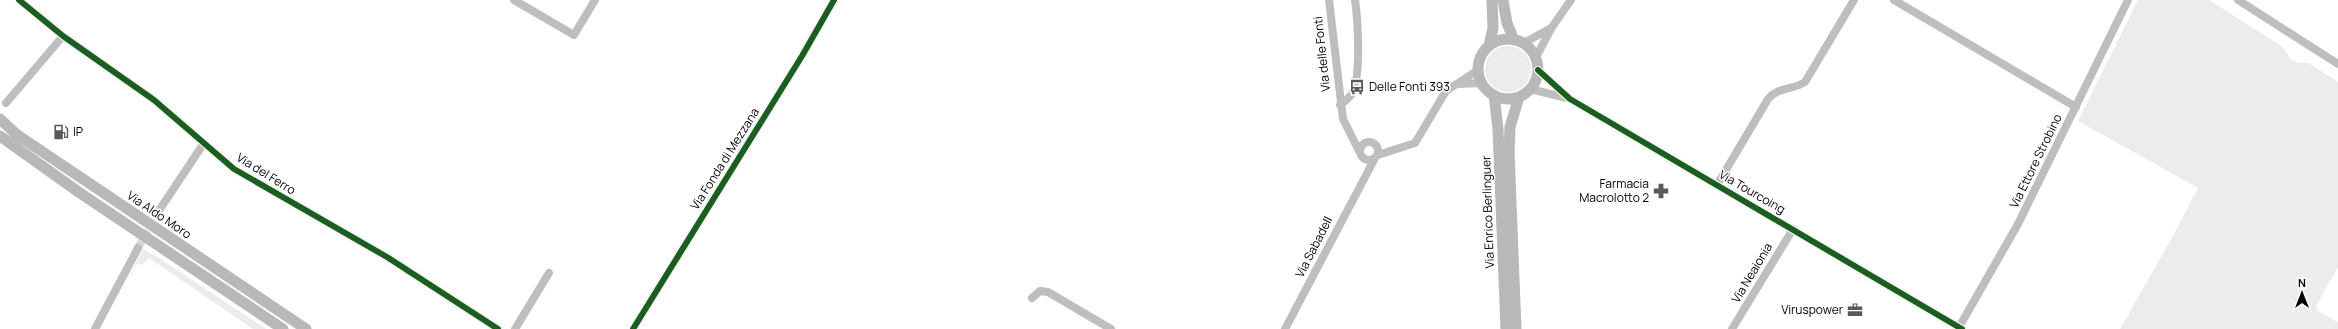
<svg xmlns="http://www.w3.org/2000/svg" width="2338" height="329" font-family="Manrope,sans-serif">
<rect width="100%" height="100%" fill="#fff"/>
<path fill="#ececec" d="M2138,0h71l74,47 8,13 8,3h10l29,19v185l-22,39 2,5 20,11v7h-218l53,-93 25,-48 -120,-67z
M1485 69a23 23 0 1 1 46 0a23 23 0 1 1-46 0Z
M143,249l10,5 113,75h-13l-104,-71 -7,7 -4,-2 -12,19z"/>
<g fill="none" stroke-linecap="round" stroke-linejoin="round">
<path stroke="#d9d9d9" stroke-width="8" stroke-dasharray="8 4" stroke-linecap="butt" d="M138,248l15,-27"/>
<path stroke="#bebebe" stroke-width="8" d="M19,0l44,36 91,64 80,69 153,88 111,72
M514,0l60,35 21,-35
M1329,0l14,119 16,32
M1894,0l182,107
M2238,0l100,64
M1524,43l27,-15
M1536,57l16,-30 19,-27
M1538,70l32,29 392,230
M1458,84l24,-1
M1530,89l37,9
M6,103l57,-67
M1340,105c5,-4 10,-7 13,-13 8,-19 5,-71 2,-92
M1360 151a9 9 0 1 1 18 0a9 9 0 1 1-18 0Z
M1378,155l37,-12 31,-52 32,-21
M1717,185l51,-86c10,-12 25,-9 37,-17l49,-82
M156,215l48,-72
M1032,298l8,-7 8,1 63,37
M95,329l43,-81
M515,329l34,-56
M633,329l169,-273 32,-56
M1285,329l89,-169
M1732,329l61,-100
M1958,329l60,-105 110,-224"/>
<path stroke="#b8b8b8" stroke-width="11" d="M1503,0l4,23 7,17
M1478 69a30 30 0 1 1 60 0a30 30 0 1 1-60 0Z
M1489,46l4,-18 -1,-28
M1494,95l4,34 8,200
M0,119l16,15 290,195
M0,136l80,57 203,136
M1516,329l-7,-177 1,-25 9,-30"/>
<g stroke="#fff" stroke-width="8">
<path id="cycleway" d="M19,0l44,36 91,64 80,69 153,88 111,72
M1538,70l32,29 392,230
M633,329l169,-273 32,-56"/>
</g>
<use href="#cycleway" stroke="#1b5e20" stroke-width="6"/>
</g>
<defs>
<g id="bus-bare" transform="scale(1.2)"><path d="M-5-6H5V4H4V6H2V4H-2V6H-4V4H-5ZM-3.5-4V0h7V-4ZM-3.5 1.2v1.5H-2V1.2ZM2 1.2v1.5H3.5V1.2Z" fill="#595959" stroke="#fff" stroke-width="2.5" paint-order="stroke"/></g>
<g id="fuel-bare" transform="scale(1.2)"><path d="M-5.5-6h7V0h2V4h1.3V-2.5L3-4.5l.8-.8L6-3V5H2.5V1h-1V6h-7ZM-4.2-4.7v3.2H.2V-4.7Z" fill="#595959" stroke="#fff" stroke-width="2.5" paint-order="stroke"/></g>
<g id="pharmacy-bare" transform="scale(1.2)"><path d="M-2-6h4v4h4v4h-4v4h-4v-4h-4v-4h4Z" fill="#595959" stroke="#fff" stroke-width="2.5" paint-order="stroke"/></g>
<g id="office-bare" transform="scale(1.2)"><path d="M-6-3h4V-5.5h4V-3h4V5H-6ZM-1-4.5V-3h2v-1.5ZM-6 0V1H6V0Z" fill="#595959" stroke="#fff" stroke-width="2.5" paint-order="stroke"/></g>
</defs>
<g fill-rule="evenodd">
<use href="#bus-bare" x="1357" y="87"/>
<use href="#fuel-bare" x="61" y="132"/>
<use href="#pharmacy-bare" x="1661" y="191"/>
<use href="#office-bare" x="1855" y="310"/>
</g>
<g text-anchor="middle" stroke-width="3" stroke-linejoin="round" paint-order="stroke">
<g font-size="12" fill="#000" stroke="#fff">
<text transform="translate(1322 54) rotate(-96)" y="4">Via delle Fonti</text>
<text transform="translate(725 159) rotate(-58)" y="4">Via Fonda di Mezzana</text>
<text transform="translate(2036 161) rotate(-64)" y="4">Via Ettore Strobino</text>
<text transform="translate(266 174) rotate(32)" y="4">Via del Ferro</text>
<text transform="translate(1752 192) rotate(30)" y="4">Via Tourcoing</text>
<text transform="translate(1488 212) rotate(-92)" y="4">Via Enrico Berlinguer</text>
<text transform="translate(159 215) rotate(34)" y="4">Via Aldo Moro</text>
<text transform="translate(1314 247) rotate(-63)" y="4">Via Sabadell</text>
<text transform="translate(1752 273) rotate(-59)" y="4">Via Neaionia</text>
</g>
<g font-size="12" fill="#000" stroke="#fff" text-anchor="start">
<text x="1369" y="91">Delle Fonti 393</text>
<text x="73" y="136">IP</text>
<text x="1649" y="188" text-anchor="end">Farmacia<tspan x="1649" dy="14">Macrolotto 2</tspan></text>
<text x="1843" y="314" text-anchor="end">Viruspower</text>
</g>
</g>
<g transform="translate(2302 293)" stroke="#ffffff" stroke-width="3" paint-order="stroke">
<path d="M0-3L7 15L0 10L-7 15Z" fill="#000000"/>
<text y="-6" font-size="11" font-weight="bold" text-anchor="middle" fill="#000000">N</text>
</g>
</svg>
